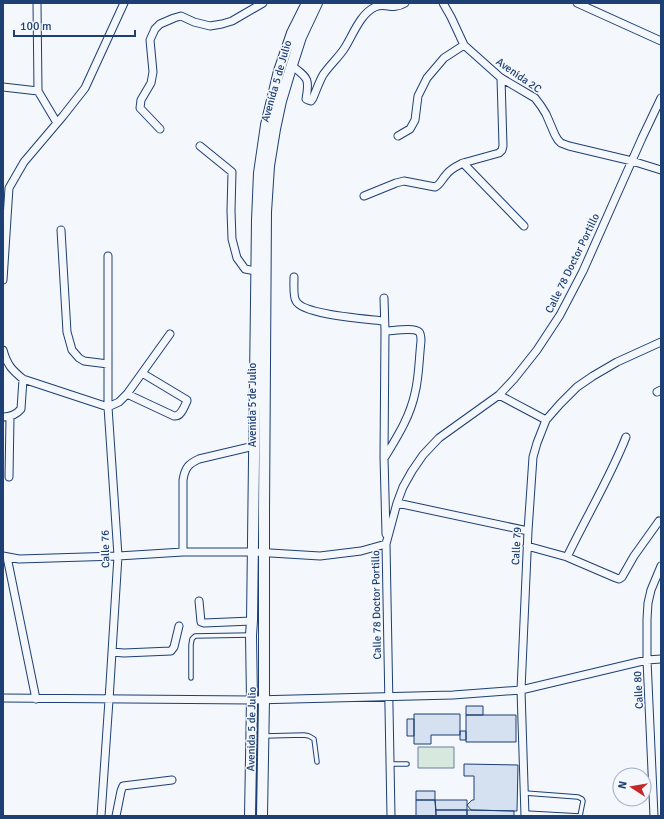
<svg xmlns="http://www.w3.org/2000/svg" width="664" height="819" font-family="Signika,sans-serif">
<rect width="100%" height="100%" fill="#f4f7fb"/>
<path fill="#d7e8df" stroke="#687fa3" d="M418,747h36v21h-36z"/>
<path fill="#d5e0f0" stroke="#1d3f73" d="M466,706h17v9h-17z
M414,714h46v21h-29v9h-17z
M466,715h50v27h-50z
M407,719h7v17h-7z
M460,731h6v9h-6z
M464,764l54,1 -1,46 -46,-1 -4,-5 5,-5h2v-24h-10z
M416,791h19v9h-19z
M416,800h19l1,16h-20z
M435,800h32v10h-31z
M436,810h31v6h-31z
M467,810l47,1v5h-47z"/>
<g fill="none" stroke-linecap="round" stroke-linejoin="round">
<g stroke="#1d3f73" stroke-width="5.5">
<path id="lane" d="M191,678v-33l1,-6 3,-3 55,-1
M264,736l40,-1 5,1 5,3 3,23
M390,764h17
M525,813l55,3 3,-15 -1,-2 -4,-2 -53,-4"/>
</g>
<g stroke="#1d3f73" stroke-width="9">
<path id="street" d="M37,3l1,88 19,32
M443,3l8,14 13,28 37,33 34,20 6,8 5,8 9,21 3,5 3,3 8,3 63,15 29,9
M577,3l84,38
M291,65c16,13 19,12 15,34l2,1 3,1 2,-3c3,-7 6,-16 10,-23 6,-9 15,-17 21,-26 9,-14 16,-35 31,-42 11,-5 17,4 30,-4
M501,78l2,68 -1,4 -3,3 -36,10 61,63
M3,87l35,4
M160,129l-20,-21 1,-8 10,-17 2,-11 -3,-32 5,-11 5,-5 14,-6 7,-2 13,6 16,4 12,-2 10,-3 31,-18
M398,136l12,-7 5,-9 3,-24 9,-18 17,-20 20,-13
M200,146l32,26 -1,39 1,28 5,19 8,11 11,2
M364,196l32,-13 8,-2 31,6c5,-2 7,-8 11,-12 4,-6 11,-9 17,-12
M61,230l6,102 5,18 7,8 5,3 24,3
M108,256v151l11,-5 8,-8 43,-60
M294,277c0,6 -1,20 2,24 7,14 72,18 88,20
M3,280l5,-77 1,-15 15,-26 39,-46 22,-28 39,-85
M384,298l1,33 -1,126 2,77
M3,350c4,15 9,20 20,29l85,28 10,149 -9,144 -8,116
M657,392l4,-2
M127,394l47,22c7,1 10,-9 13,-15v-1l-45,-27
M499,395l47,25
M3,417c7,0 13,-2 18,-8l2,-30
M385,457c12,-20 25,-40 30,-64 4,-16 4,-34 6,-52 0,-3 0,-7 -2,-9 -5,-5 -27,-1 -34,-1
M9,477l1,-60
M397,503l131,28
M527,546l40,11 49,21 3,1 3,-2 12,-21 25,-35 2,1
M183,552v-72c2,-12 5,-16 16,-21l55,-13
M3,556l16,3 99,-3 65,-4h70l67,4 41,-5 25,-7
M7,557l29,142
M567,557c19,-40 43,-79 59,-120
M199,601l2,21 3,1 48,-2
M112,652l12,1 47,-2 3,-4 5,-21
M3,698l249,2 201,-5 68,-5 126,-30 14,-1
M116,816l5,-25 2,-5 49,-6
M391,816l-5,-272 11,-41 6,-16 9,-16 11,-16 16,-17 60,-43 15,-16 23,-29 23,-35 23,-44 59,-133 19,-40
M525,816l-4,-126 7,-159 5,-74 4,-14 9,-23 14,-16 17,-17 16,-11 24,-14 44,-20
M654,816l-7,-156v-41l1,-16 3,-13 10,-24"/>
</g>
<g stroke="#1d3f73" stroke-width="12">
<path id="secondary" d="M250,816l2,-116 -1,-65 1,-14 5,-401 2,-47 7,-48 13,-54 13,-38 15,-30
M262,816l2,-117v-187l2,-300 3,-46 6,-37 6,-28 9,-30 11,-34 16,-34"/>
</g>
<use href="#lane" stroke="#f4f7fb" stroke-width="3.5"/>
<use href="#street" stroke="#f4f7fb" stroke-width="7"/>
<use href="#secondary" stroke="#f4f7fb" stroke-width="10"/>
</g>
<g text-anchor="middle" stroke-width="3" stroke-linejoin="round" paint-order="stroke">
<g font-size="11" fill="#1d3f73" stroke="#f4f7fb">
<text transform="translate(519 75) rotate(35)" y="4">Avenida 2C</text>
<text transform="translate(276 81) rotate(-74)" y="4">Avenida 5 de Julio</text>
<text transform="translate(572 263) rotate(-64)" y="4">Calle 78 Doctor Portillo</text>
<text transform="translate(252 405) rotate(-90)" y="4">Avenida 5 de Julio</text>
<text transform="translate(516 546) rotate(-87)" y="4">Calle 79</text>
<text transform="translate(105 549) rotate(-91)" y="4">Calle 76</text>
<text transform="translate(376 605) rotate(-91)" y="4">Calle 78 Doctor Portillo</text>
<text transform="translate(638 690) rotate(-93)" y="4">Calle 80</text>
<text transform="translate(251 729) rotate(-89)" y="4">Avenida 5 de Julio</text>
</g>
</g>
<rect width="664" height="819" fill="none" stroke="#1d3f73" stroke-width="8"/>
<g transform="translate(632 787) rotate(282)"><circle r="19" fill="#f4f7fb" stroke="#9eadc5"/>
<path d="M0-3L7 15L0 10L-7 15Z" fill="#c62828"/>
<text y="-6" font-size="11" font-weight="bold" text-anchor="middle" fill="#1d3f73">N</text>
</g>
<path d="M14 30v6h121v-6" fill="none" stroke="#1d3f73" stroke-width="2"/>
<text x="20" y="30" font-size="12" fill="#1d3f73" stroke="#f4f7fb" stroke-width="3" paint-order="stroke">100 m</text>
</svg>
